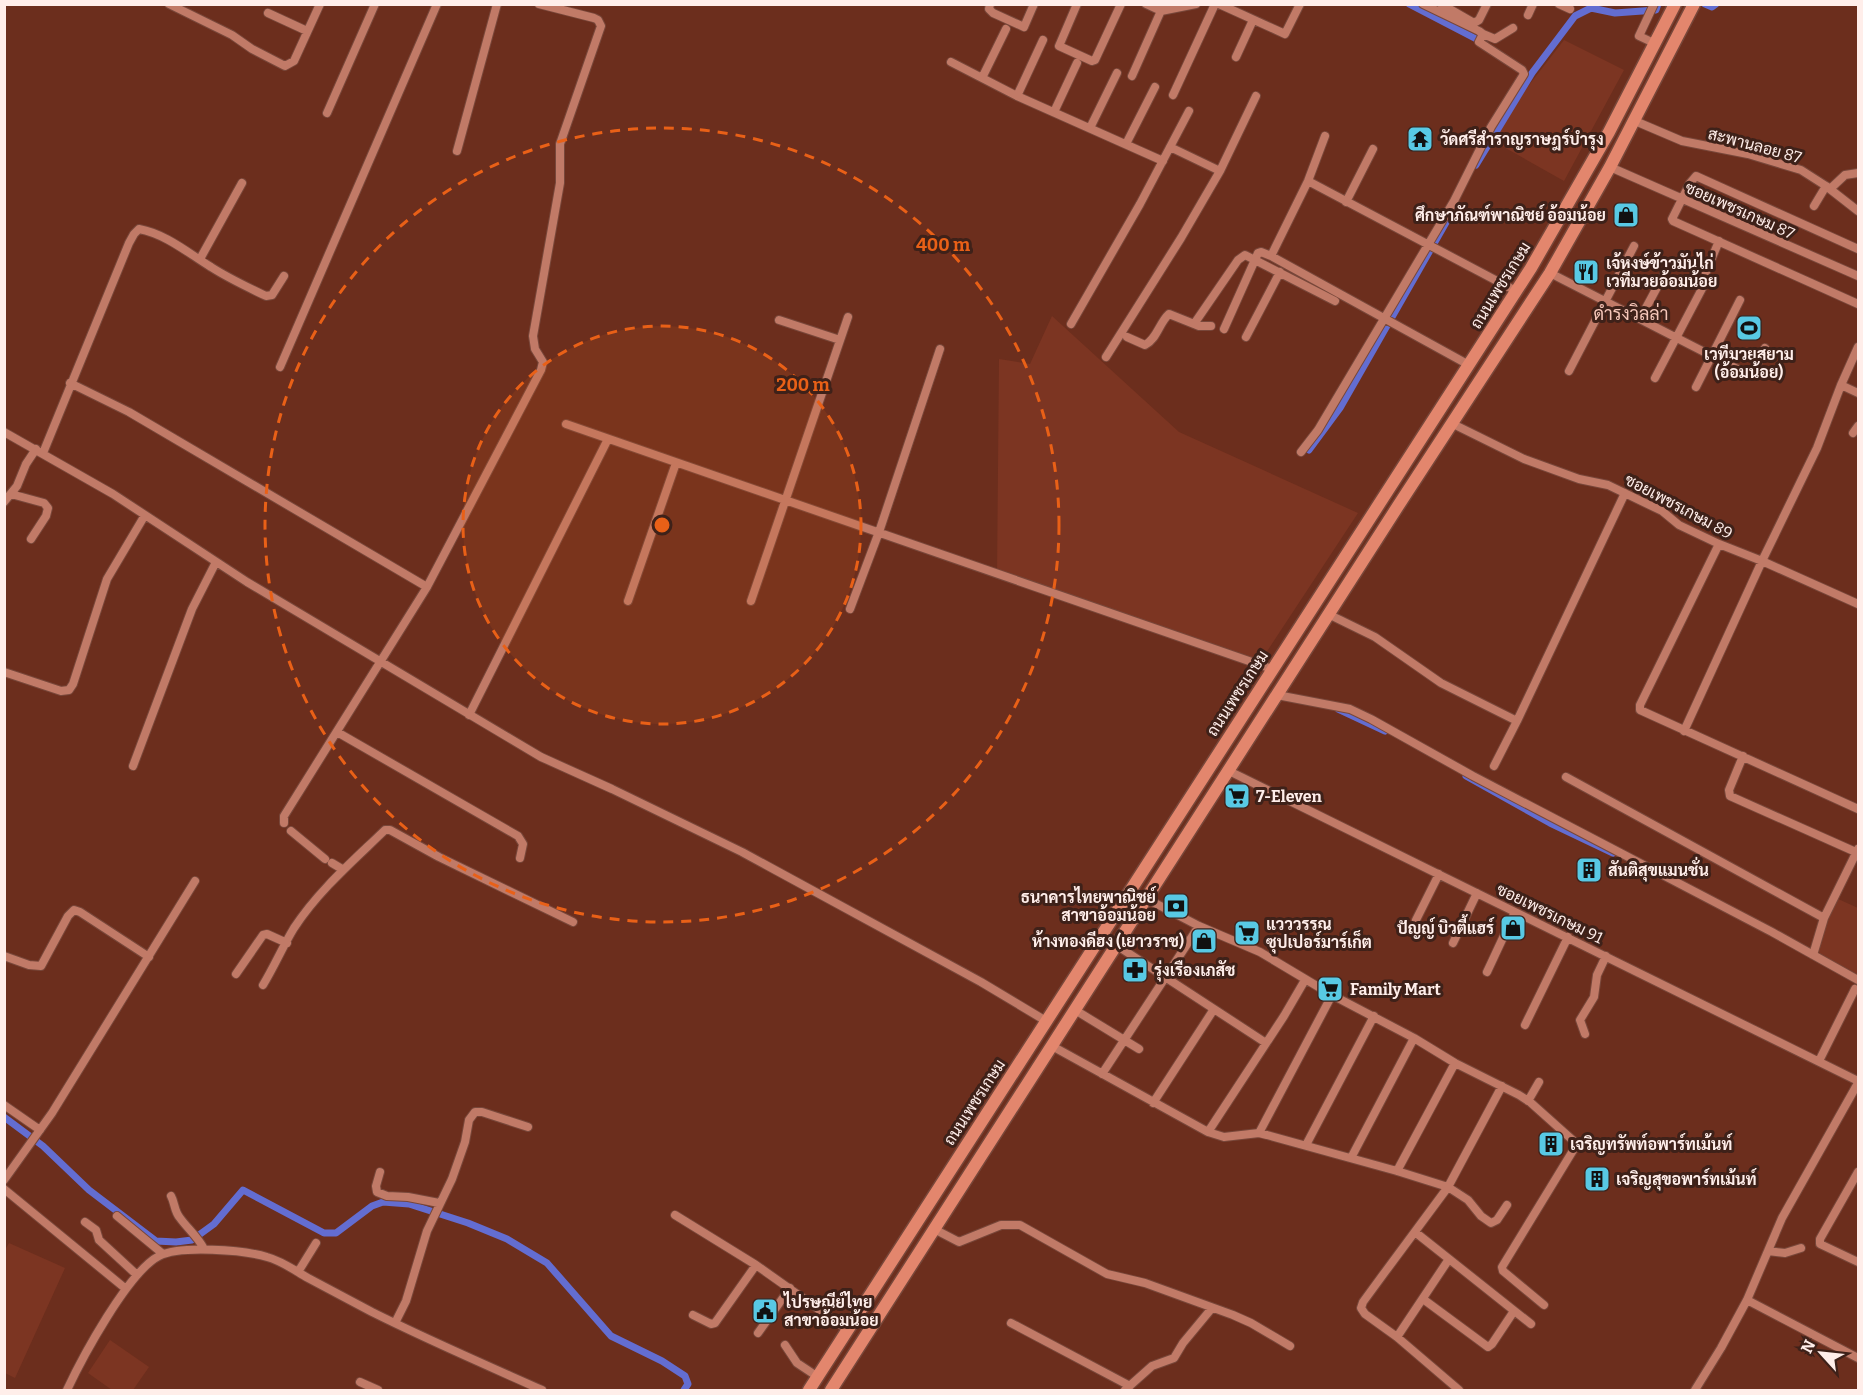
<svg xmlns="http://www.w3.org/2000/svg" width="1863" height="1395" font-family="Bitter,Sarabun,serif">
<rect width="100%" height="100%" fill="#6c2e1d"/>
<path fill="#7c3522" d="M1564,40l60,30 -60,111 -71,-40 33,-52z
M1052,316l127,116 179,81 -100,152 -261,-88 2,-218 31,5z
M1836,898l22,10v72l-48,-27z
M9,1243l56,25 -50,110 -10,-5 -1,-121z
M110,1340l39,27 -16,23h-21l-24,-17z"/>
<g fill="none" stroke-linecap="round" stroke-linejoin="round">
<path stroke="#636dd1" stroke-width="7" d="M1409,4l75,39
M1705,4l7,3 4,-3
M1476,165l56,-92 43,-57 16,-8 24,5 41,-3 2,-6
M1309,450l31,-42 112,-196
M1338,709l47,22
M1466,776l84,47 63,30
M4,1117l39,29 46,44 67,51 20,1 16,-2 22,-16 29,-34 81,43h12l36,-27 11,-4 26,2 59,19 39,16 40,24 64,73 51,25 23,15 3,8 -4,6"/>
<g stroke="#78473a" stroke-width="10">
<path id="street" d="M169,4l63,31 20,14 33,17 9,-5 26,-57
M990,4l-1,5 4,4 31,14 10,-23
M1077,4l-18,42 33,15 3,-1 26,-56
M1146,4l15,7 35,-7
M1219,4l66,30 15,-30
M1441,4l33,19 5,-3 8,-16
M1559,4l11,5
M1654,4l-15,32 17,8
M268,13l39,18
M1528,15l5,-11
M1483,34l12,5 18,-11
M1236,57l17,-37
M951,62l66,34 146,65
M1132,76l32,-72
M982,78l24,-49
M1173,95l42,-91
M1017,96l26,-56
M1054,112l23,-49
M327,113l48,-109
M1635,121l47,20 66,13 53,16 25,16 32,25
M1090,128l27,-55
M1126,144l29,-57
M1170,147l50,24
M457,151l40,-147
M1610,167l248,109
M1308,181l208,110
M1830,189l15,-14 13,-2
M1346,202l27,-53
M1814,206l12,-20
M1858,249l-162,-73 -6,7 -18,36 1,2 185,83
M1271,256l198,109
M200,259l42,-76
M1706,272l13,-31
M1550,273l201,103 14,-28
M1640,319l29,-54
M779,320l61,20
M1071,324l69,-120 49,-93
M1194,324l44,-64 7,-5 90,46
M1224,329l34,-76 3,-1 10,4 37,-75 17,-45
M1127,337l18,8c12,-6 14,-22 24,-31l30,12h12
M1246,337l34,-65
M1106,357l75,-119 39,-67 36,-75
M280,367l157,-363
M1569,371l65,-125
M1655,378l50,-95
M70,383l59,29 298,175
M1841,385l17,8
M1696,387l44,-87
M1451,423l73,36 55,20 29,6 54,26 17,14 40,19 43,17 96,43
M566,424l706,245
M4,432l109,62 134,88 294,175 71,32 130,63 239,130 65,39
M1853,433l5,-7
M1301,452l17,-22 136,-229 37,-74 33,-53 -2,-4 -43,-28 4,-8 -4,-3 -56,-27
M43,453l86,-210 5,-9 5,-5c27,5 49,24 72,38 17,11 36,20 55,29l6,-1 12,-19
M11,494l33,9 4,5 -2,8 -15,23
M4,502l13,-16 9,-22 10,-15
M1719,544l-79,161v5l218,99
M628,601l48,-138
M751,601l97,-284
M850,609l29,-77 61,-183
M1328,614l47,23 66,46 76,38
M4,672l57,19 8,-1 4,-6 34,-105 38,-64
M1277,695l73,14 21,10 102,57 299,156 86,48
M469,715l139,-276
M1684,731l78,-170 55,-113 24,-63 17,-38
M337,732l181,104 5,8 -3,14
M1743,756l-14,34 1,6 128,57
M133,766l59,-157 24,-47
M1494,766l23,-45 108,-228
M1229,771l629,310
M1566,777l258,141
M284,823v-7l143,-229 114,-217 2,-8 -8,-13 -2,-13 27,-153v-39l41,-118 -3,-6 -4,-2 -55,-14
M291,831l34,28
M332,863l10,6
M1147,899l52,27 61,26 72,43 82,43 41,25 64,32 11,7 47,42 -75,123 1,4 41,34
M1416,920l23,-46
M1453,943l24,-50
M1116,945l150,98
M1813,955l11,-37 34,-69
M4,956l25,9 12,1 27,-50 6,-6 6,2 69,45
M1487,972l28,-60
M236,974l27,-39 4,-1 20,9
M263,985c11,-18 20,-39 31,-57 25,-38 59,-67 91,-98h5l49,27 134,65
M1075,1010l64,39
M1525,1025l43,-88
M1585,1034l-5,-14 14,-23 3,-22 9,-19
M1052,1046l156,86 16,5 35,-4 8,2 130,36 51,16 20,13 13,16 10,7 6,-3 10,-15
M1819,1061l36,-72
M1102,1074l97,-148
M1528,1101l11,-19
M1153,1103l61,-94
M4,1105l36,25
M1208,1132l76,-116 21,-36
M1259,1133l73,-138
M1306,1145l68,-129
M1351,1158l63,-120
M1397,1171l58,-108
M380,1172l-4,14 1,6 10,4 21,1 31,6
M1858,1172l-38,67v5l38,18
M4,1180l48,-67 143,-232
M4,1189l122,100
M171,1196c4,7 3,15 9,22 8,11 18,19 24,31
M675,1215l81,50 92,65
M117,1216l46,38
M85,1222l11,8 3,10 38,35
M934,1229l25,13 42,-17h19l87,49 38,9 88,32 18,8 39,23
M1415,1232l116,92
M1768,1251l17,2 16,-5
M298,1272l18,-29
M1423,1299l65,48 4,-3 22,-33
M1747,1300l111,58
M693,1315l18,9 4,-1 41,-58
M395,1323l11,-22 21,-70 25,-52 13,-37 4,-22 6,-8h7l46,15
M1011,1323l119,63
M758,1333l32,-45
M1397,1337l52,-78
M785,1345l12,18 21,14
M360,1382l18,8
M67,1390c15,-32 61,-118 92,-134 21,-11 85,-6 108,1 15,4 27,13 41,21 21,11 43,23 64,34 56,28 114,53 170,78
M1125,1390l27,-24 22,-8 9,-15 29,-35
M1459,1390l-62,-53 -32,-23 -4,-6 2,-6 22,-30 63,-85 54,-101
M1695,1390l26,-42 26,-48 35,-82 76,-135"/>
</g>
<g stroke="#78473a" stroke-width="15">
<path id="primary" d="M809,1390l722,-1122 78,-136 66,-128
M831,1390l567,-884 152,-233 60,-106 84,-163"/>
</g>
<use href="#street" stroke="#c17a67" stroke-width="8"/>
<use href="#primary" stroke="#e3866d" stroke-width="12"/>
</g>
<circle cx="662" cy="525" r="199" fill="#e96017" fill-opacity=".12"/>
<g fill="none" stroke="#e96017" stroke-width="3" stroke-dasharray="10 8">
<circle cx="662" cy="525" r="199"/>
<circle cx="662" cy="525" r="397"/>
</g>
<defs>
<g id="temple-square" transform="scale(1.35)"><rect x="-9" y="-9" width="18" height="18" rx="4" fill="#58c9e4" stroke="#3e2119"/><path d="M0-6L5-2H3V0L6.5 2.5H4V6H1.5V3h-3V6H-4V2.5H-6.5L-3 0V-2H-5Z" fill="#111"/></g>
<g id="shop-square" transform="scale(1.35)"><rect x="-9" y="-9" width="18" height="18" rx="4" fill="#58c9e4" stroke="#3e2119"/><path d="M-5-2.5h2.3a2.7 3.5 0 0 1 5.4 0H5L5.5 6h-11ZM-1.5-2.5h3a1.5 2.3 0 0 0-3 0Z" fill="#111"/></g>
<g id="restaurant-square" transform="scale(1.35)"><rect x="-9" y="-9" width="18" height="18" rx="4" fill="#58c9e4" stroke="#3e2119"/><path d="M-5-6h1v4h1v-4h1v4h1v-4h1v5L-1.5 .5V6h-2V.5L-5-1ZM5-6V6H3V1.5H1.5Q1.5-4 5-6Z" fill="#111"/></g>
<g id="stadium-square" transform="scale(1.35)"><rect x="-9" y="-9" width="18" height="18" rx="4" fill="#58c9e4" stroke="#3e2119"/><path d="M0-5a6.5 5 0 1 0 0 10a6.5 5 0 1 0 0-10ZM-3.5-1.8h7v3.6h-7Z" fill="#111"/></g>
<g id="supermarket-square" transform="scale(1.35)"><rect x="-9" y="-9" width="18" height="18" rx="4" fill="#58c9e4" stroke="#3e2119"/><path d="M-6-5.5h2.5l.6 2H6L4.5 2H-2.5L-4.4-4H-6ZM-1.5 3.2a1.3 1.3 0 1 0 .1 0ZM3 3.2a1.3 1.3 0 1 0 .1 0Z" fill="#111"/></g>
<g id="building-square" transform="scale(1.35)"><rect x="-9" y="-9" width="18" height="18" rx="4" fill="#58c9e4" stroke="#3e2119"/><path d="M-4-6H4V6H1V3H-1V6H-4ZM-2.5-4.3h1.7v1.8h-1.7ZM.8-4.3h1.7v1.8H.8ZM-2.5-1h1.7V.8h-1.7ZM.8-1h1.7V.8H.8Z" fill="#111"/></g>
<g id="bank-square" transform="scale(1.35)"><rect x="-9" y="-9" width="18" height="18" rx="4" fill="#58c9e4" stroke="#3e2119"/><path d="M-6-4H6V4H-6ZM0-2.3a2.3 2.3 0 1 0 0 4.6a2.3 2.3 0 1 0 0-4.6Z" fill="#111"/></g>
<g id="pharmacy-square" transform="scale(1.35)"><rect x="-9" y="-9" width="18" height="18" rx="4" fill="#58c9e4" stroke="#3e2119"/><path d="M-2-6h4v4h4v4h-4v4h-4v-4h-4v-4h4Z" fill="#111"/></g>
<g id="civic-square" transform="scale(1.35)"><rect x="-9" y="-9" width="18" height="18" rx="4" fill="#58c9e4" stroke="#3e2119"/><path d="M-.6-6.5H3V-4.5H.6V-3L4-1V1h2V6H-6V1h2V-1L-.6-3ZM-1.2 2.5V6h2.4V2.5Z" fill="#111"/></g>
</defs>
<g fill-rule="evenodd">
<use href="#temple-square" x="1420" y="139"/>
<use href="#shop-square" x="1626" y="215"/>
<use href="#restaurant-square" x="1586" y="272"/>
<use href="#stadium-square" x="1749" y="328"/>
<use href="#supermarket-square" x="1237" y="796"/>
<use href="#building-square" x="1589" y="870"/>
<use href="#bank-square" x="1176" y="906"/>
<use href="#shop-square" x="1513" y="928"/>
<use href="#supermarket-square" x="1247" y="933"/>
<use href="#shop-square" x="1204" y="941"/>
<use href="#pharmacy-square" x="1135" y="970"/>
<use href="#supermarket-square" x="1330" y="989"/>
<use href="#building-square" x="1551" y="1144"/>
<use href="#building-square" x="1597" y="1179"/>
<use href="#civic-square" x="765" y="1311"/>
</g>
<g text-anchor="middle" stroke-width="6" stroke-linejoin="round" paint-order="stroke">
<g font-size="16" font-weight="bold" fill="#ffeeea" stroke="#3e2119" text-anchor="start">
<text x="1440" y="145">วัดศรีสําราญราษฎร์บํารุง</text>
<text x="1606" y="221" text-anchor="end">ศึกษาภัณฑ์พาณิชย์ อ้อมน้อย</text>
<text x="1606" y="269">เจ้หงษ์ข้าวมันไก่<tspan x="1606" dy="18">เวทีมวยอ้อมน้อย</tspan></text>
<text x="1749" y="360" text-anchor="middle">เวทีมวยสยาม<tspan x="1749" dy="18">(อ้อมน้อย)</tspan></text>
<text x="1256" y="802">7-Eleven</text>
<text x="1608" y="876">สันติสุขแมนชั่น</text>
<text x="1156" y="903" text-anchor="end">ธนาคารไทยพาณิชย์<tspan x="1156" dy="18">สาขาอ้อมน้อย</tspan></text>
<text x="1266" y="930">แวววรรณ<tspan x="1266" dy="18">ซุปเปอร์มาร์เก็ต</tspan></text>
<text x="1494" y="934" text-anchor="end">ปัญญ์ บิวตี้แฮร์</text>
<text x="1184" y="947" text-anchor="end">ห้างทองดีฮง (เยาวราช)</text>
<text x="1154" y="976">รุ่งเรืองเภสัช</text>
<text x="1350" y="995">Family Mart</text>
<text x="1570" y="1150">เจริญทรัพท์อพาร์ทเม้นท์</text>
<text x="1616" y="1185">เจริญสุขอพาร์ทเม้นท์</text>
<text x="784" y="1308">ไปรษณีย์ไทย<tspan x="784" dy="18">สาขาอ้อมน้อย</tspan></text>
</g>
<g font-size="16" fill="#ffeeea" stroke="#3e2119">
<text transform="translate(1755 145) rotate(15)" y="6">สะพานลอย 87</text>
<text transform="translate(1740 210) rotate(24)" y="6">ซอยเพชรเกษม 87</text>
<text transform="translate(1500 285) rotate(-58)" y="6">ถนนเพชรเกษม</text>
<text transform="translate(1679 506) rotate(28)" y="6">ซอยเพชรเกษม 89</text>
<text transform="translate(1237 693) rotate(-57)" y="6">ถนนเพชรเกษม</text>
<text transform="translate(1550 913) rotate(26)" y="6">ซอยเพชรเกษม 91</text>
<text transform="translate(974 1102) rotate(-57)" y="6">ถนนเพชรเกษม</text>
</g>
<g font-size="18" fill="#f5c6b9" stroke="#3e2119">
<text x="1631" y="320">ดำรงวิลล่า</text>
</g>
</g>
<circle cx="662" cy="525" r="9" fill="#e96017" stroke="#3e2119" stroke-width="3"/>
<g font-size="18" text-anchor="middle" font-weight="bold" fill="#e96017" stroke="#3e2119" stroke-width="6" stroke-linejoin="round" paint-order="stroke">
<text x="943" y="251">400 m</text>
<text x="803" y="391">200 m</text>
</g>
<rect width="1863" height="1395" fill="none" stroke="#ffeeea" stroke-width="12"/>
<g transform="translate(1821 1353) rotate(297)" stroke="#3e2119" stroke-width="4.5" paint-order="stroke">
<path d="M0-4.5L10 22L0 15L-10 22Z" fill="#ffeeea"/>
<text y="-9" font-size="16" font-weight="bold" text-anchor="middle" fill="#ffeeea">N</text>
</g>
</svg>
